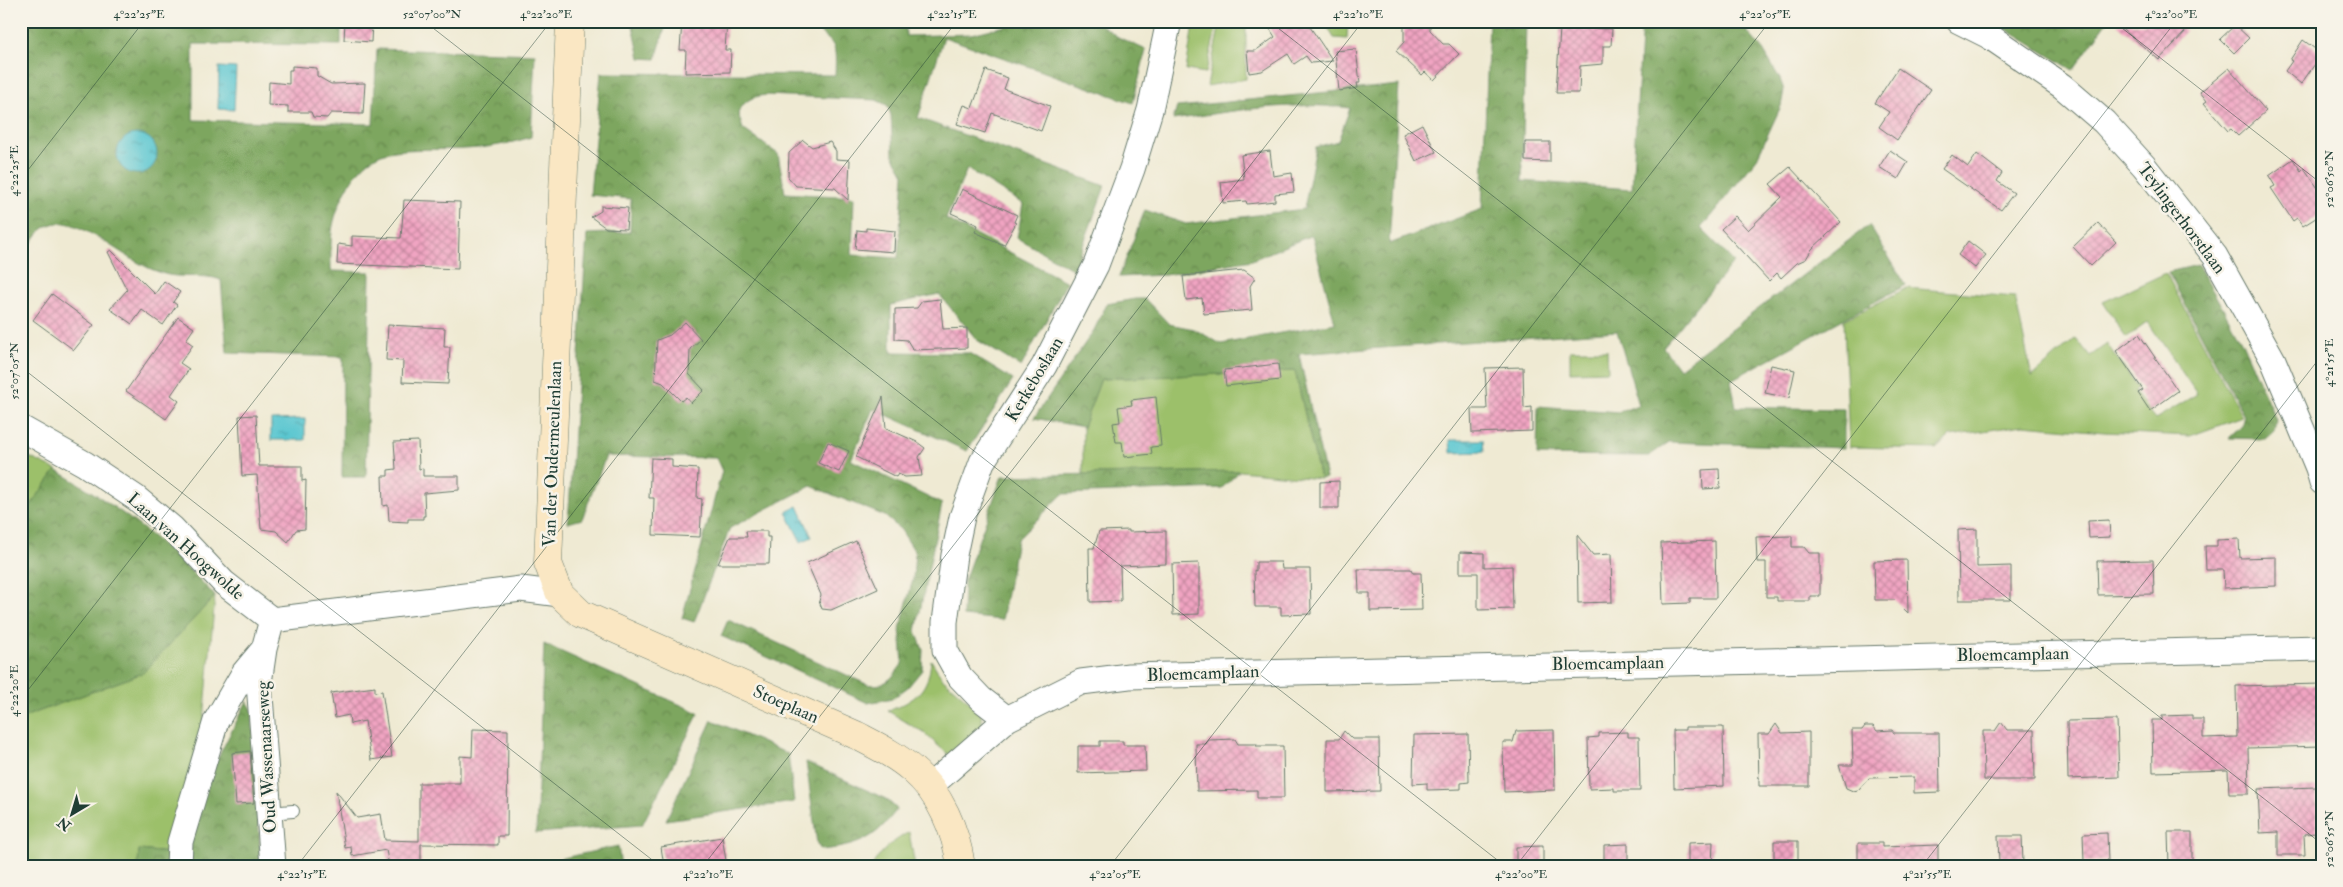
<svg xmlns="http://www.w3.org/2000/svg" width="2343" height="887" font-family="'IM FELL Double Pica',serif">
<defs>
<pattern id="forest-crowns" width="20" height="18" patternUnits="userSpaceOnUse" patternTransform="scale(1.25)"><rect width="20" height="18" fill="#7da65e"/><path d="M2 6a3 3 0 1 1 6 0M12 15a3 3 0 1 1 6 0" fill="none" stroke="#66884e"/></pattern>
<pattern id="water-ripples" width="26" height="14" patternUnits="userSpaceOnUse" patternTransform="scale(1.25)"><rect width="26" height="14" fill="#59c6d0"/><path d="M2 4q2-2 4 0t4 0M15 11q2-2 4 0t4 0" fill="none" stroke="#49a2aa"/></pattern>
<pattern id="building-cross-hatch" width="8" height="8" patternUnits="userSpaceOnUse" patternTransform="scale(1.25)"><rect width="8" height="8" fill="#f1a4c2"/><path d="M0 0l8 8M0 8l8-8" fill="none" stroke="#c3879e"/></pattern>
</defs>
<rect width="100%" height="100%" fill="#f7f3e8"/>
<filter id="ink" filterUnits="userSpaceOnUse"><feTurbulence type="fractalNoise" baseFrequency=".02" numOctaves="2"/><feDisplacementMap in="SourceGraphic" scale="10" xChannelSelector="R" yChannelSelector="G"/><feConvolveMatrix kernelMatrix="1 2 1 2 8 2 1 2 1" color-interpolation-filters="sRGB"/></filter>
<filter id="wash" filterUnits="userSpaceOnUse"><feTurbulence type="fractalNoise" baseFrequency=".0096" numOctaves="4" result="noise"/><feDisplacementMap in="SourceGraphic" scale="20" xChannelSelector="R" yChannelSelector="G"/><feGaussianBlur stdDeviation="1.12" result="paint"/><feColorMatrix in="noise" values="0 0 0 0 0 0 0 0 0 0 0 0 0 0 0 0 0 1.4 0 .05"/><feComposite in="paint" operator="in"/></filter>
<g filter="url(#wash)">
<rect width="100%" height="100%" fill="#efead3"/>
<path fill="#9cc06a" stroke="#5e7e4f" d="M1207,21h39v58l-39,7 12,-58 -14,-4z
M1324,21h24l-1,18 -13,-1z
M1193,25l23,4 -10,44 -20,-3z
M2166,273l76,144 -52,19 -86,-4 -81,-7 -73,11 -14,13 -87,-2 -5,-127 63,-32 108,9 17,80 44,-39 14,18 17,-12 31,44 -4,4 21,27 42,-25 -49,-72 -22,16 -23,-36z
M1570,350h37l1,21 -38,1z
M1295,371l25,108 -80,-8 -157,3v-47l18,-48z
M21,453l35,17 -35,49z
M215,596l-11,124 -34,133 -31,-3 -1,16h-117v-148l122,-45z
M931,660l11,18 38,33 3,15 -32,31 -27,-24 -36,-22c28,-11 41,-21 43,-51z
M909,832l6,34h-43c8,-15 23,-26 37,-34z"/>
<path fill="url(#forest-crowns)" stroke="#4e7249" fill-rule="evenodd" d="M21,21h320v24l-148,-1v76l180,4 4,-75 158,5 -4,83c-22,7 -44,11 -67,12 -22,2 -69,-3 -87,7 -22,11 -37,42 -43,65 -4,15 -3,34 -3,50l39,1 -4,205h-24l1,-120 -116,-4 -6,-73c-17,-7 -40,0 -60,-7 -32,-11 -57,-36 -88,-48 -8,-3 -18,-3 -26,1 -12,7 -18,22 -26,33z
M632,21h35l-11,38 -16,-1z
M809,21h96l1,15 65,-2 55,-13h70l22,16 28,13 -13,53 -189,-66 -26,81 187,68 -31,84 -57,-32 6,-34 -56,-35 -21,50 121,63 -46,85 -44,-27 -38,-46 -48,11v47l78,1 44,27 -46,71 -94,-42 -22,51 91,44 -26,127 7,19 -1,20 -14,17 -15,11 -25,5 -147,-67 7,-16 138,64c20,4 26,-6 37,-21l-3,-34 13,-50 2,-27 -14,-22 -16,-14 -74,-30 -81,42 -36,94 -12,-4 40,-147 -6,-13 -110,-2 -24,63 -14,4 19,-289 43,-2 1,-33 -41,-4 11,-122 234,2c2,-40 -2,-27 -26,-54zM766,95l110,5 11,5 4,10 2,40 11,19 -6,84 -46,-3 2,-58 -69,-4 -7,-39 -35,-25 -5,-16c7,-13 13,-16 28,-18z
M1489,21h37l-4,160 110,8 10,-168h96l25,29 17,29 4,11 -3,16 -25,54 -55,68 33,34 -71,85 16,22 190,-144 37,60 -175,95 5,27 108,2v39l-175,-6 -20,14 -112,-1 1,-49 81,6 20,-7 -22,-74 -318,23 27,124 -6,1 -25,-108 -194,8 -18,48 -49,-9 60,-88 13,-26 28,-5h10l24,25 25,5 27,15 114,-21 -23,-88 -60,25 -87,15 -46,2 26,-67 41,14 118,-15 12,-62 22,-6 12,-33c-58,-7 -120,3 -177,12l4,-13 222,-22 -10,159 93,-35z
M1992,21h116l-35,49z
M2198,265l44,77 34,78 -2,11 -9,8 -36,-1 12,-11 3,-11 -76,-144z
M56,470c59,34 113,75 159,126l-72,77 -122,45v-199z
M1240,471l-18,17 -159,6 -46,46 -15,80 -39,-4 1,-35 38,-105z
M544,644l155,69 -57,112 -106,8z
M247,701l5,8 9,157h-73l6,-41 13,-46z
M712,720l76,34 6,48 -128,18z
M806,762l80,37 11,10c-22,31 -39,37 -76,41l-4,-6z
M618,846l3,20h-94z
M139,850l31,3 -2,13h-30z"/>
<path fill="url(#water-ripples)" stroke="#3c8282" d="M219,67l17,1 -2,42 -16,-1z
M117 154a20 20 0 1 1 40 0a20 20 0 1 1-40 0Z
M305,419v21h-34v-20z
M1450,440h33l1,12 -33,1z
M798,506l14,31 -11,5 -15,-30z"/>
<g id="blocks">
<path fill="url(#building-cross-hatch)" d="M345,21h27l-1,21 -27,-2z
M682,21h45l-2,29h6l-1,22 -45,1 1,-23h-6z
M1265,21h41l27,40 -22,2 -5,-7 -12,8 -6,-10 -26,17 -13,2 -2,-22h8l20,-14z
M1404,21h26v9l13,14h6l10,10 -25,26 -9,-8 -3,3 -26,-24 8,-9z
M1566,21h23v7l23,1 -1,17h-8v18l-23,2 -1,27h-23l4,-65h6z
M2177,23l9,8 -27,29 -42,-36z
M2235,25l14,13 -15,15 -14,-14z
M2303,40l19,14 -21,30 -16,-13 7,-10 -2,-1z
M1356,49l4,34h-3l1,5 -19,3 -4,-40z
M292,66l25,2v8l14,8 34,-1 -2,31 -32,-1 -4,5 -14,-1 -2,-5h-23v-6l-20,-1 1,-23 20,2v-14h3z
M1898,68l33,22 -34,50 -18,-13 10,-15 -14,-9z
M2229,68l37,43 -28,25 -7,-7 -3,2 -24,-28 3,-2 -7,-9z
M986,70l22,8 -4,11 46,17 -9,25 -49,-18 -7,20 -28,-9 7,-19 8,3z
M1422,124l14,28 -20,9 -13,-27z
M803,140l9,7 18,-5 6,9v8l14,1 -2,40 -13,-12 -39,-2 -8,-9 1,-24z
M1525,142h25v20l-25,-1z
M1890,150l18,12 -10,17 -19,-12z
M1270,151l3,25 19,-3 2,19 -19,2v7l-28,3 -1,-3 -23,2 -2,-21 23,-3 -3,-24z
M1977,154l25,19 -5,8 17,12 -13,17 -59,-41 10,-14 16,12z
M2293,159l8,12 3,-3 18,26v20l-19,12 -6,-8 -4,3 -22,-33 4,-2 -6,-10z
M1790,167l51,55 -29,27 -6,10 -9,4 -16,15 -4,-5 -8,8 -48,-52 14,-13 13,14 34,-33 -12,-13z
M962,189l55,26 -3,7 2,1 -12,22 -29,-13 3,-7 -27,-12z
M404,200l56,2 -2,67 -121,-5 1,-20 14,2v-10l49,2z
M601,206l27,2 -2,21 -20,-1 -15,-11 10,-6z
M2098,223l18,19 -25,24 -18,-19z
M866,228l29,3 -1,21 -39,-3 2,-19 9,1z
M1968,241l18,14 -11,13 -17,-13z
M111,250l44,44 9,-13 16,11 -7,10 4,3 -14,20 -21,-15 -10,14 -22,-15 17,-19 -19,-38z
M1244,270l11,8 -5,8 2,24 -48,4 -2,-16 -16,2 -3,-24z
M52,294l42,31 -20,25 -41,-30z
M940,299l3,30 24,-1v20l-54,2 -6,-10 -12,-1v-30l22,-1 5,-7z
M178,317l16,11 -8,12 7,5 -13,18 9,6 -18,26 8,6 -13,18 -40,-28z
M685,322l16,17 -11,10 -1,25 15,16 -13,13 -5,-6 -5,4 -18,-18 -8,-3 2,-40 13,-5z
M388,325l57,3 -1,19h6l-2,37 -46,-2 1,-21 -17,-1z
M2139,334l39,57 -28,20 -12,-18 5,-3 -27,-39z
M1278,364l2,16 -54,6 -2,-16z
M1771,365l24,5 -6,28 -24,-5z
M1523,367l1,41 8,-1v24l-60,2 -1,-24h16l-2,-41z
M883,397l3,31 31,14 8,6 -6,9 3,19 -17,1 -7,-3 -2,3 -40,-20z
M1156,397l5,49 -10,1 1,7 -28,3 -2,-15h-6l-3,-19 7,-1 -2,-15 14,-2 -1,-5z
M256,415l3,51h43v15l4,-1 -1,49 -9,1 -8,12 -12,-11 -15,-2 -4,-54 -15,1 -3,-60z
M418,441l1,28 4,-1v8h36v14l-35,3 1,23h-2v3h-15v3l-19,-1 -1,-16 -5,1 -1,-30h6v-6l8,-1 -2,-27z
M828,442l21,9 -10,21 -21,-9z
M651,458l21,1v8l26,2 -1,29 5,1 -2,38 -47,-2 1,-37h-5z
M1719,469l1,19 -17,1 -1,-19z
M1339,481v27h-19v-26z
M2109,520l1,17 -21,1 -1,-17z
M1977,529v38l34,-1v34h-52l-1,-70z
M1129,530v2l37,-1v33l-46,2 1,35 -31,1 -1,-54h5l5,-17z
M746,531h21v6h3l-1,27h-51l12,-27h17z
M1577,535l16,20 18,-1 1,48 -34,1z
M1792,536v11h12l5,6h11v43h-10v5h-33v-4h-11v-35h-9l-1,-25z
M2239,539l1,19 36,-1v29l-52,2 -1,-18h-17l-1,-24h12v-6z
M856,541l22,48 -47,21 -9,-1 -3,-8 2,-6 -14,-32z
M1715,541l1,57h-26v5l-27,1 -2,-61z
M1460,552l24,1v14l28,-1 1,43 -35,1v-37h-18z
M1907,560l1,53 -13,-13h-20l-1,-39z
M2153,560l1,34 -56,1 -1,-34z
M1256,562h25l1,7h28l1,45 -30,1v-8h-26l-1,-37 2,1z
M1199,563v51l-26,1 -1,-51z
M1358,569h53l2,4h8l1,37 -52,1v-18h-11z
M2322,684v62l-74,2 1,46h-20l-1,-24 -75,2 -1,-52h10v-4l30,-1v4h11v19l34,-1 -1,-51z
M375,687v5l7,-1 10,66 -21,3 -6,-39 -15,3 -1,-9 -14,3 -4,-25z
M2117,720l2,57 -51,2 -1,-58z
M2001,722l6,8h27l1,50h-51l-1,-49h12z
M1776,724l6,9 27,-1v54h-50l-1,-52h11z
M1865,726h8l4,5 15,-1 2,3h45l1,59 -26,1v-16l-45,1 -11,12 -5,1 -7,-3 -7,-23h14l-1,-35h10z
M1685,727h38l1,59 -50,2 -1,-58h12z
M473,729l35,1 -1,106h-9v9l-77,-1v22h-32l-3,-16 -34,6 -1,-9 -6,1 -9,-57 21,27 24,-4 4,26 34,1v-58h41v-27l12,1z
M1554,730l1,60 -51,2 -1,-50h10l3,-11z
M1344,731l8,8h27l1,52 -53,1v-53h12z
M1628,732v5h11l1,54h-26v-3l-25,1 -1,-51 11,-1v-4z
M1468,734l1,48 -8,1v6l-34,1v-7l-14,1 1,-49z
M1235,739l3,5h19l-1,2h27l1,52h-27v-8l-60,1 -1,-47h10l3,-4z
M1100,741h23v4h22l1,26 -68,2v-27h22z
M250,751l4,52 -18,1 -4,-51z
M2317,787l-1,46 -12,1 1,21h-27v-23l-18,1 -2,-44z
M2168,832h24v34h-23z
M2107,833l1,28 -24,1 -1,-28z
M1998,836h24l1,27 -24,1z
M722,837l5,29h-63l-3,-19z
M1774,841h24v25l-24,-1z
M1713,842l-1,24h-24v-23z
M1858,843h24v4l56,-2v21h-80z
M1628,844v22h-24v-21z
M1543,846v20h-27v-19z"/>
</g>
</g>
<g filter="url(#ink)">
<use href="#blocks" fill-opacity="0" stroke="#687a6c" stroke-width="1"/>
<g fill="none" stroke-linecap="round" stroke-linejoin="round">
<g stroke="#687a6c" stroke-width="14">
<path id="lane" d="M269,813l24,-2"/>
</g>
<g stroke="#687a6c" stroke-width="27">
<path id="street" d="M1959,21l30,15 73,50 42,36 40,44 71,90 58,104 45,108 4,14
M21,428l64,36 51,34 36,30 52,55 48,37
M272,620l249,-31 39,5
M272,620l-8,29 -5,34 14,183
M1007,719l-26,-20 -21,-22 -15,-27v-28l9,-67 8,-38 20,-55 62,-96 52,-101 36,-96 18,-59 19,-89
M929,787l78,-68 74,-37 48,-6 1193,-28
M179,866l1,-24 36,-121 28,-48 20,-24"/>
</g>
<g stroke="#687a6c" stroke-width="29">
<path id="secondary" d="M570,21l-22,542 12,31 21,20 275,121c19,10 40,20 57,35 27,23 43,61 48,96"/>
</g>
<use href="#lane" stroke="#fff" stroke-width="12"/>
<use href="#street" stroke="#fff" stroke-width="25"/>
<use href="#secondary" stroke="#fae7c3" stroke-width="28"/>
</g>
</g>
<path fill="none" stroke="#1f3d34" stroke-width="1" stroke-opacity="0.45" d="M424,21l1081,845M1269,21l1053,823M2113,21l209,163M21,179l123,-158M21,367l639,499M21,699l530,-678M297,866l660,-845M703,866l660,-845M1110,866l660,-845M1516,866l660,-845M1922,866l400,-511"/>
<g text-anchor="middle" stroke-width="5" stroke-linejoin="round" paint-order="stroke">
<g font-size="18" fill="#1f3d34" stroke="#f7f3e8">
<text transform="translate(2182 218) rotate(53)" y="6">Teylingerhorstlaan</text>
<text transform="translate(1034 379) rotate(-59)" y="6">Kerkeboslaan</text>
<text transform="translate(552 454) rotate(-88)" y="6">Van der Oudermeulenlaan</text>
<text transform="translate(186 546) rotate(42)" y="6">Laan van Hoogwolde</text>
<text transform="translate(2013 654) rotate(-1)" y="6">Bloemcamplaan</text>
<text transform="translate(1608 663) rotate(-1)" y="6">Bloemcamplaan</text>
<text transform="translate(1203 673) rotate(-2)" y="6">Bloemcamplaan</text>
<text transform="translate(786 704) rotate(24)" y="6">Stoeplaan</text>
<text transform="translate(266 757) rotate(-93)" y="6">Oud Wassenaarseweg</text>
</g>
</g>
<rect width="2343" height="887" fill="none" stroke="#f7f3e8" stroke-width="55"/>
<g transform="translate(72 814) rotate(218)" stroke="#f7f3e8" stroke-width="4" paint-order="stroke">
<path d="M0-4L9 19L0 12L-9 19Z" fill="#1f3d34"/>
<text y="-8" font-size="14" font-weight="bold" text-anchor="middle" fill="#1f3d34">N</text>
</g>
<rect x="28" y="28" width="2288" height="832" fill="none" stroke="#1f3d34" stroke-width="2"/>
<g font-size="12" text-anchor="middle" fill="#1f3d34">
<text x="139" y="18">4°22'25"E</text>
<text x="432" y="18">52°07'00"N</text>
<text x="546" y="18">4°22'20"E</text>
<text x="952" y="18">4°22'15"E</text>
<text x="1358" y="18">4°22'10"E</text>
<text x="1765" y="18">4°22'05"E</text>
<text x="2171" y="18">4°22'00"E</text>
<text transform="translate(14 171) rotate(-90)" y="4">4°22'25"E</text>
<text transform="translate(2329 179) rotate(-90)" y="4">52°06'50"N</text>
<text transform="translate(2329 363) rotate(-90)" y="4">4°21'55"E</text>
<text transform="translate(14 371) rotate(-90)" y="4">52°07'05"N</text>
<text transform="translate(14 691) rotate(-90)" y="4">4°22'20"E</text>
<text transform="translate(2329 839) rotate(-90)" y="4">52°06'55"N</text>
<text x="302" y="878">4°22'15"E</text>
<text x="708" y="878">4°22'10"E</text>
<text x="1115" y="878">4°22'05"E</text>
<text x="1521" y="878">4°22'00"E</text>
<text x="1927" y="878">4°21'55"E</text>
</g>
</svg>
